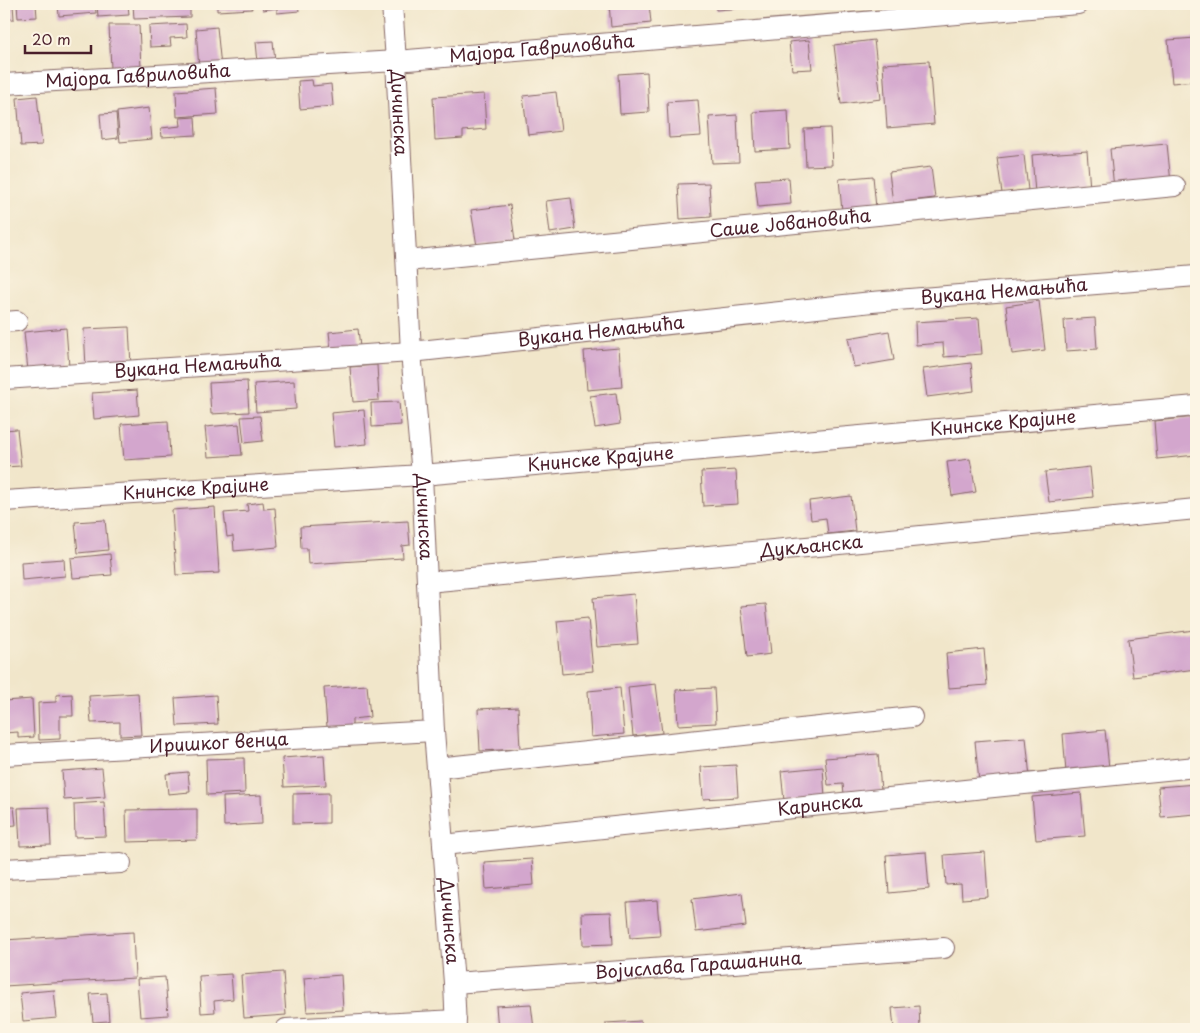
<svg xmlns="http://www.w3.org/2000/svg" width="1200" height="1033" font-family="'Playpen Sans',sans-serif">
<rect width="100%" height="100%" fill="#fcf5e5"/>
<filter id="ink" filterUnits="userSpaceOnUse"><feTurbulence type="fractalNoise" baseFrequency=".02" numOctaves="2"/><feDisplacementMap in="SourceGraphic" scale="10" xChannelSelector="R" yChannelSelector="G"/><feConvolveMatrix kernelMatrix="1 2 1 2 8 2 1 2 1" color-interpolation-filters="sRGB"/></filter>
<filter id="wash" filterUnits="userSpaceOnUse"><feTurbulence type="fractalNoise" baseFrequency=".0096" numOctaves="4" result="noise"/><feDisplacementMap in="SourceGraphic" scale="20" xChannelSelector="R" yChannelSelector="G"/><feGaussianBlur stdDeviation="1.12" result="paint"/><feColorMatrix in="noise" values="0 0 0 0 0 0 0 0 0 0 0 0 0 0 0 0 0 1.4 0 .05"/><feComposite in="paint" operator="in"/></filter>
<g filter="url(#wash)">
<rect width="100%" height="100%" fill="#f1e6ca"/>
<g id="blocks">
<path fill="#d3a6cd" d="M4,4h9l1,15 -10,1z
M17,4h19l1,13 -19,1z
M58,4h37l1,9 -37,3z
M97,4h31l1,11 -31,2z
M133,4h57v13l-56,2z
M217,4h34l1,5 -35,2z
M262,4h36l1,7 -22,2v-5l-14,2z
M609,4h40l2,19 -40,4z
M715,4h42l1,3 -42,3z
M186,24l1,13 -17,1 1,8 -21,1 -1,-21z
M109,25h30l2,43 -30,1z
M217,27l4,40 -22,2 -3,-40z
M1196,38v43l-24,2 -4,-43z
M809,40l3,29 -20,1 -3,-28z
M874,40l7,59 -40,5 -7,-59z
M273,41l2,20 -17,2 -2,-21z
M929,61l5,63 -47,4 -4,-64z
M647,72l2,40 -29,2 -2,-40z
M312,80l1,6 18,-2 2,22 -33,3 -2,-28z
M216,88l2,26 -41,3 -1,-26z
M556,92l5,39 -33,4 -5,-39z
M484,94l2,35 -23,2v7l-28,2 -2,-43z
M37,96l5,49 -21,1 -4,-48z
M698,100l3,36 -32,2 -2,-36z
M149,108l3,31 -32,3 -3,-30z
M788,110l2,39 -35,2 -2,-39z
M116,113l2,25 -16,2 -2,-26z
M737,115l2,47 -27,1 -3,-46z
M195,117l1,18 -34,2 -1,-9 20,-2 -1,-8z
M830,128l2,37 -26,1 -2,-37z
M1167,144l4,39 -57,5 -4,-39z
M1087,151l3,38 -55,4 -3,-38z
M1024,155l4,35 -26,3 -5,-35z
M931,167l4,31 -42,5 -4,-31z
M873,176l3,32 -34,3 -3,-32z
M789,178l2,26 -33,3 -3,-27z
M709,183l2,34 -31,2 -2,-35z
M571,198l4,31 -25,4 -4,-32z
M510,205l5,35 -38,6 -6,-36z
M1039,301l6,49 -33,4 -6,-48z
M979,318l3,36 -38,3 -1,-14 -27,2 -1,-23z
M1095,318l2,31 -31,2 -2,-31z
M129,327l2,39 -45,1 -2,-38z
M66,328l3,39 -41,4 -4,-39z
M358,329l2,18 -29,3 -2,-18z
M889,331l5,29 -40,7 -6,-29z
M619,348l3,39 -35,3 -3,-39z
M971,363l3,28 -47,6 -4,-28z
M377,365l2,35 -26,2 -3,-35z
M247,381l2,31 -38,2 -2,-31z
M294,381l2,28 -40,3 -2,-28z
M137,390l2,25 -45,4 -2,-26z
M616,393l4,31 -25,4 -5,-32z
M399,402l2,23 -29,2 -1,-24z
M364,410l3,34 -33,3 -3,-34z
M260,416l3,25 -19,2 -3,-26z
M1196,417v38l-39,4 -3,-38z
M168,421l2,36 -46,3 -3,-36z
M239,424l3,31 -34,2 -3,-30z
M17,429l4,37 -17,1v-37z
M970,459l6,33 -24,4 -5,-34z
M1090,467l3,30 -44,5 -4,-30z
M736,470l2,34 -35,2 -2,-34z
M851,496l4,35 -27,3 -2,-16 -15,2 -2,-19z
M263,502l1,7 11,-1 3,39 -44,4 -1,-15 -6,1 -3,-24 24,-2 -1,-7z
M215,507l4,66 -43,2 -4,-65z
M105,520l3,30 -30,3 -3,-31z
M408,521l2,24 -8,1 1,12 -95,6 -1,-16h-6l-1,-21z
M110,554l2,21 -39,3 -2,-20z
M64,559l1,17 -43,4 -1,-18z
M634,594l4,50 -41,3 -4,-49z
M766,604l5,50 -24,3 -6,-51z
M588,618l5,53 -31,3 -5,-53z
M1194,630l2,19v20l-63,8 -5,-38z
M984,649l3,36 -38,3 -3,-35z
M656,684l6,49 -29,3 -5,-49z
M367,685l3,32 -18,2v6l-25,2 -3,-39z
M620,688l4,46 -33,3 -3,-46z
M714,688l2,35 -38,2 -2,-35z
M138,693l3,42 -21,1v-14l-29,1 -2,-27z
M72,694l1,22h-13v23l-21,1 -1,-37 18,-1v-7z
M216,695l2,29 -41,2 -2,-28z
M32,699l2,38 -16,1v-6l-14,1v-32z
M518,707l2,42 -40,2 -2,-42z
M1105,730l4,38 -43,4 -3,-38z
M1026,737l4,41 -51,4 -4,-41z
M878,754l3,37 -37,3 -1,-10 -15,1 -3,-27z
M324,755l2,30 -42,2 -2,-29z
M244,758l1,35 -38,2 -1,-36z
M736,765l2,32 -35,2 -2,-32z
M823,767l2,31 -41,3 -3,-30z
M102,768l3,29 -41,3 -2,-29z
M188,772l2,20 -22,2 -2,-20z
M1196,784v30l-35,3 -3,-30z
M329,793v30l-36,1v-30z
M1081,793l4,43 -49,4 -4,-43z
M261,795l1,29 -38,2 -1,-29z
M104,802l2,34 -31,1 -1,-33z
M4,807h10l2,18 -12,1z
M49,807l2,38 -31,1 -2,-38z
M197,809v31l-70,2 -1,-32z
M926,852l3,37 -40,4 -3,-38z
M985,852l3,45 -26,2 -1,-15 -15,1 -2,-30z
M532,859l2,26 -48,4 -2,-27z
M742,893l4,33 -50,6 -4,-33z
M657,900l3,36 -30,2 -3,-36z
M611,912l2,32 -30,1 -1,-32z
M133,932l2,46 -131,8v-46z
M283,972l3,43 -42,3 -3,-43z
M231,974l2,25 -19,2 1,11 -14,1 -2,-37z
M341,975l2,35 -36,2 -3,-34z
M165,977l3,38 -28,2 -3,-38z
M54,990l3,28 -34,3 -3,-28z
M107,993l2,28 -16,1 -3,-28z
M531,1004l3,25h-36l-2,-23z
M919,1006l1,23h-26l-2,-21z
M641,1021l1,8h-36v-6z"/>
</g>
</g>
<g filter="url(#ink)">
<use href="#blocks" fill-opacity="0" stroke="#846563" stroke-width="1"/>
<g fill="none" stroke-linecap="round" stroke-linejoin="round">
<g stroke="#846563" stroke-width="22">
<g id="minor">
<path id="s1" d="M392,4l4,57 15,291 11,123 12,256 20,252 2,46"/>
<path id="s2" d="M4,84l392,-23 682,-57"/>
<path id="s3" d="M407,261l768,-75"/>
<path d="M4,322l13,-1"/>
<path id="s4" d="M4,379l407,-27 461,-50 324,-26"/>
<path id="s5" d="M4,501l418,-26 774,-69"/>
<path id="s6" d="M427,582l423,-39 346,-34"/>
<path id="s7" d="M4,755l430,-24"/>
<path d="M437,768l475,-51"/>
<path id="s8" d="M443,845l541,-57 212,-21"/>
<path d="M4,869l117,-6"/>
<path id="s9" d="M454,983l490,-35"/>
<path d="M286,1029l170,-9"/>
</g>
</g>
<use href="#minor" stroke="#fff" stroke-width="20"/>
</g>
</g>
<g text-anchor="middle" stroke-width="4" stroke-linejoin="round" paint-order="stroke">
<g font-size="18" fill="#4a1f2b" stroke="#fcf5e5">
<text dy="6" stroke="none"><textPath href="#s2" startOffset="539">Мајора Гавриловића</textPath></text>
<text dy="6" stroke="none"><textPath href="#s2" startOffset="134">Мајора Гавриловића</textPath></text>
<text dy="6" stroke="none"><textPath href="#s1" startOffset="109">Дичинска</textPath></text>
<text dy="6" stroke="none"><textPath href="#s3" startOffset="385">Саше Јовановића</textPath></text>
<text dy="6" stroke="none"><textPath href="#s4" startOffset="1004">Вукана Немањића</textPath></text>
<text dy="6" stroke="none"><textPath href="#s4" startOffset="599">Вукана Немањића</textPath></text>
<text dy="6" stroke="none"><textPath href="#s4" startOffset="194">Вукана Немањића</textPath></text>
<text dy="6" stroke="none"><textPath href="#s5" startOffset="1002">Книнске Крајине</textPath></text>
<text dy="6" stroke="none"><textPath href="#s5" startOffset="598">Книнске Крајине</textPath></text>
<text dy="6" stroke="none"><textPath href="#s5" startOffset="192">Книнске Крајине</textPath></text>
<text dy="6" stroke="none"><textPath href="#s1" startOffset="514">Дичинска</textPath></text>
<text dy="6" stroke="none"><textPath href="#s6" startOffset="386">Дукљанска</textPath></text>
<text dy="6" stroke="none"><textPath href="#s7" startOffset="215">Иришког венца</textPath></text>
<text dy="6" stroke="none"><textPath href="#s8" startOffset="379">Каринска</textPath></text>
<text dy="6" stroke="none"><textPath href="#s1" startOffset="919">Дичинска</textPath></text>
<text dy="6" stroke="none"><textPath href="#s9" startOffset="245">Војислава Гарашанина</textPath></text>
</g>
</g>
<rect width="1200" height="1033" fill="none" stroke="#fcf5e5" stroke-width="20"/>
<path d="M25 45v8h66v-8" fill="none" stroke="#4a1f2b" stroke-width="2.5"/>
<text x="32" y="45" font-size="15" fill="#4a1f2b" stroke="#fcf5e5" stroke-width="4" paint-order="stroke">20 m</text>
</svg>
